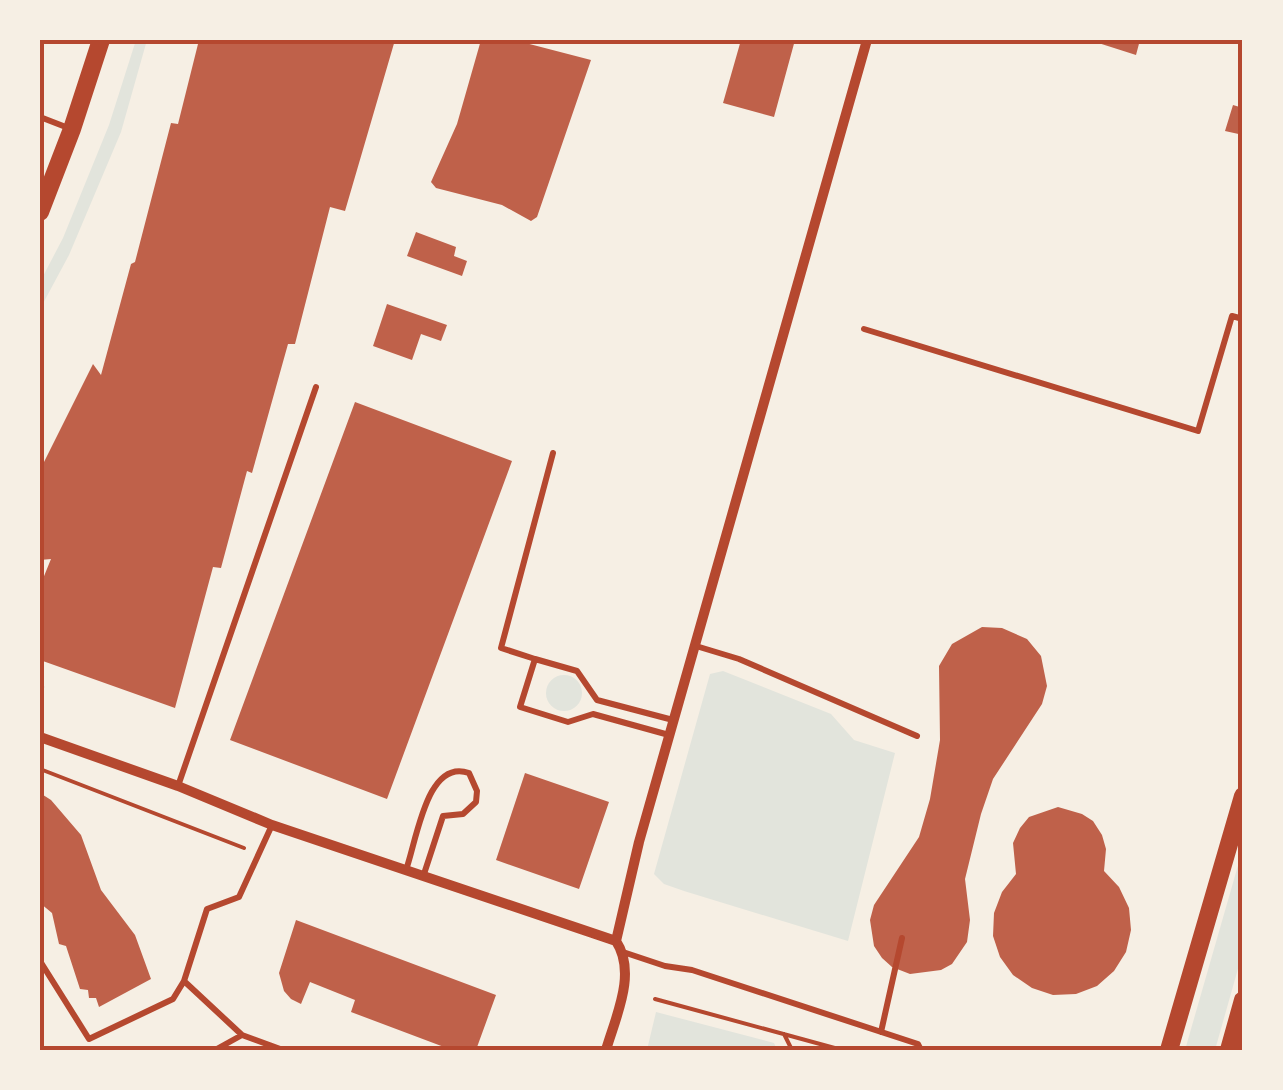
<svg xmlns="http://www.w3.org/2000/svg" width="1283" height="1090" font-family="'IBM Plex Serif',serif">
<rect width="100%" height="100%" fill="#f6efe4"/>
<path fill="#e2e4dc" d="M136,40h11l-26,92 -52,123 -29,54v-27l23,-44 46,-113z
M723,671l108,43 23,26 41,13 -47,188 -164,-50 -20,-7 -10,-10 56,-200z
M546 693a18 18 0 1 1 36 0a18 18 0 1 1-36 0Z
M1243,848v103l-28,99h-30z
M656,1012l118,31 3,7h-130z"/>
<path fill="#bf614a" d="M199,40h196l-50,171 -15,-4 -35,137h-7l-36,129 -5,-2 -26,97 -8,-1 -38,141 -135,-48v-74l11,-27 -11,1v-90l53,-106 8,11 30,-111 4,-2 36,-139 7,1z
M481,40h33l77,20 -54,157 -6,4 -29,-16 -66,-17 -5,-6 26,-58z
M741,40h54l-21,77 -51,-14z
M1089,40h51l-4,15z
M1233,105l10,3v27l-18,-4z
M416,232l40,15 -2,9 13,5 -5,15 -55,-20z
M387,304l60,21 -6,16 -20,-7 -9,26 -39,-14z
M355,402l157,59 -125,338 -157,-59z
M982,627l20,1 25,11 14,17 6,30 -5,18 -49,75 -12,35 -16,65 5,41 -3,22 -15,22 -11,6 -31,4 -18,-7 -10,-9 -8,-12 -4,-26 4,-15 45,-68 11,-38 10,-59 -1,-74 13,-22z
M525,773l84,29 -30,87 -83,-29z
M40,793l11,7 30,35 20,55 34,45 16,44 -52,28 -3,-9h-7l-1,-8 -8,-1 -14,-43 -7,-2 -7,-31 -12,-10z
M1058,807l24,7 11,7 9,14 4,14 -2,22 15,16 10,21 2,22 -5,22 -12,19 -17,15 -21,8 -23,1 -21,-7 -19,-13 -13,-18 -7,-21 1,-23 8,-21 14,-18 -3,-31 7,-15 9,-11z
M296,920l200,75 -20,55h-24l-101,-38 4,-12 -45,-18 -9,22 -10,-5 -7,-8 -5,-18z"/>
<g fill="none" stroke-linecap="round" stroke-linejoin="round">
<path stroke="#b5482f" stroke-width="4" d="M40,769l204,79
M655,999l187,51
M784,1034l8,16"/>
<path stroke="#b5482f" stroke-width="6" d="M40,117l31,12
M864,329l334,102 34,-115 11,3
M696,646l43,13 178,77
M535,659l-34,-11 52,-195
M40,688l1,-1
M669,735l-76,-21 -25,8 -48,-15 15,-48 42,12 20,29 76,20
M178,786l138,-399
M406,870c11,-31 21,-112 63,-97l8,18 -1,11 -13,12 -20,2 -20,61
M623,952l42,14 27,4 226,74 3,6
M40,961l49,78 84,-40 11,-18 58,54
M184,981l23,-72 32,-12 33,-72
M881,1032l21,-94
M215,1050l27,-15 41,15"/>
<path stroke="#b5482f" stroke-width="10" d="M40,737l138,49 94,39 344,116
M606,1050c10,-34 31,-77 10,-109l23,-99 228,-802"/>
<path stroke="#b5482f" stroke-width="18" d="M40,212l32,-83 29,-89
M1169,1050l74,-254
M1229,1050l14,-50"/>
</g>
<rect width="1283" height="1090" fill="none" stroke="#f6efe4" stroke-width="85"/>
<rect x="42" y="42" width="1198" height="1006" fill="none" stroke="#b5482f" stroke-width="4"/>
</svg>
